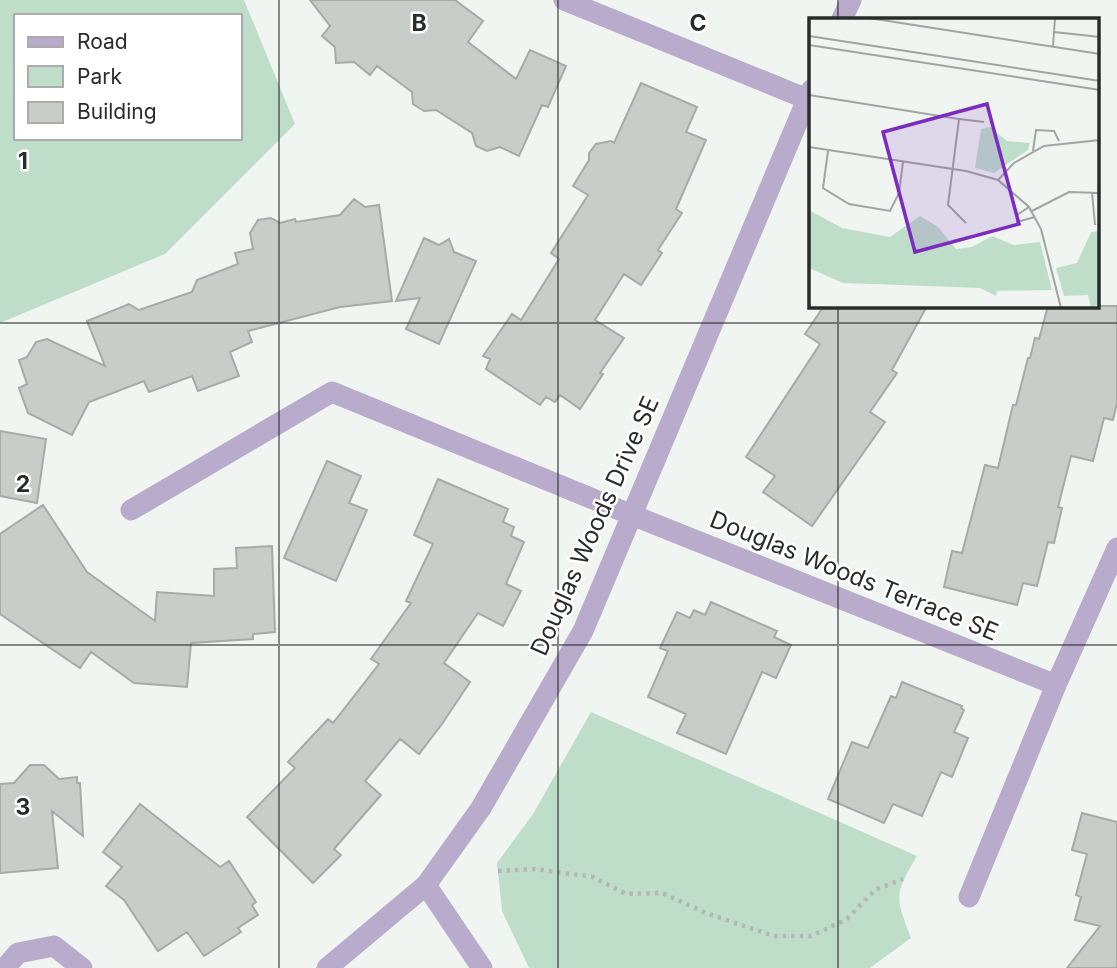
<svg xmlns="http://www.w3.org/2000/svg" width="1117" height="968" font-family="Inter,sans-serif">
<rect width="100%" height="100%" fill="#f1f5f2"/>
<path fill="#bfdeca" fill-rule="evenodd" d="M0,0h244l51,124 -130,130 -165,69zM16,16h224v122h-224z
M591,712l326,144c-23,39 -22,40 -6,82l-41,30h-341l-27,-57 -5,-48 36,-49z"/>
<path fill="#c9cdca" stroke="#a6aba8" stroke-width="2" d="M310,0h145l28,21 -15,21 48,37 14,-29 36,16 -18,41 -6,-2 -23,51 -19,-9 -13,4 -11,-5 -4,-13 -36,-23 -12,1 -11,-7 -1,-12 -35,-26 -7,9 -16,-13 -18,1 -1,-16 -13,-11 8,-10z
M641,83l56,24 -11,25 20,8 -30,69 6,4 -24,37 4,3 -21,32 -17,-11 -29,46 29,18 -24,35 3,1 -23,35 -20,-14 -5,7 -9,-5 -6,8 -54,-36 4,-10 -7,-3 29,-42 9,6 38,-61 -8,-6 37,-58 -15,-9 16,-26v-7l7,-9 15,-3 3,2z
M354,199l11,8 14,-2 13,96 -52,6 -92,24 4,11 -22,10 9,24 -41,15 -6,-15 -43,16 -5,-11 -55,21 -17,33 -44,-22 -9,-25 8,-4 -8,-24 8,-3 9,-15 11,-3 58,27 -18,-45 42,-17 10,6 53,-18 5,-12 41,-16 -3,-11 18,-4 -3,-16 8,-13 13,-2 9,5 15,-4 1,3 44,-7z
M424,238l15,7 10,-6 5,13 22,9 -37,83 -33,-15 14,-31 -24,3z
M824,306h103l-35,64 5,3 -27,39 15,10 -73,104 -49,-34 12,-16 -29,-19 74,-113 -15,-10z
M1048,306h69v97l-4,17 -9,-2 -11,43 -22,-5 -13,51 4,1 -8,35 -6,-1 -11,44 -14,-3 -6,22 -73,-18 8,-36 10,2 23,-88 13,3 15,-63h3l12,-47h2l5,-20 4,1z
M0,431l46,8 -9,64 -37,-7z
M327,461l34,15 -12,27 18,7 -31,71 -52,-23z
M438,479l70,30 -5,13 11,5 -3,9 13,6 -18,42 15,7 -18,35 -25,-13 -34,50 26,19 -28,42 -23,30 -19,-15 -35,42 16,14 -47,54 7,6 -28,28 -66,-66 48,-49 -7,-6 40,-43 5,4 46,-59 -8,-5 40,-56 -5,-2 27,-57 -19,-9z
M43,505l44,67 68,49 2,-29 57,4v-27l23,-1 -1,-20 36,-2 3,86 -22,2v5l-62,4 -4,44 -53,-4 -43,-31 -11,16 -80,-54v-80z
M711,602l66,29 -3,6 17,8 -15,33 -14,-6 -36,82 -49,-21 9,-19 -38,-17 20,-46 -8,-3 17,-36 13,6 4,-8 11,5z
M902,682l60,24 -1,2 3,2 -10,22 14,6 -16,39 -11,-5 -19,44 -29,-12 -9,19 -56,-24 24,-57 16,6 23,-52 5,2z
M30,765h14l15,14 18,-2v6h3l3,53 -31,-25 6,57 -58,5v-89l14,-1z
M140,804l80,63 9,-6 27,41 -4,3 6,10 -20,13 3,4 -37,24 -17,-24 -29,19 -34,-51 -18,-14 16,-19 -19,-15z
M1082,813l35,9v146h-50l33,-42 -25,-6 6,-23 -5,-2 11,-41 -15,-4z"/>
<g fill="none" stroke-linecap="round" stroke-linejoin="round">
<path stroke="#b4b7b5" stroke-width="4.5" stroke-dasharray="3.5 5" stroke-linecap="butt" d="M498,871l37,-2 58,8 33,17 36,-1 44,20 68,23h37l36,-17 28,-29 28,-11"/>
<path stroke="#b9abcb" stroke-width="21" d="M564,0l243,99
M842,19l9,-19
M131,510l201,-118 300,123 424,170 61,-137
M426,885l56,83
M969,897l87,-212
M5,968l13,-15 36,-7 28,22
M327,968l99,-83 55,-77 102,-177 228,-541"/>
</g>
<path fill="none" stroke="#2a2c2b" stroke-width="2" stroke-opacity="0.55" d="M279,0v968M558,0v968M838,0v19M838,306v662M0,323h1117M0,645h1117"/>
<g text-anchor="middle" stroke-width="5" stroke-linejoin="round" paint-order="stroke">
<g font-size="24" fill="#2a2c2b" stroke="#fff">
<text transform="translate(595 526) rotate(-66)" y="8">Douglas Woods Drive SE</text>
<text transform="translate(854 576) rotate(22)" y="8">Douglas Woods Terrace SE</text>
</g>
</g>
<g transform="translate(809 18)">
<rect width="290" height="290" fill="#f1f5f2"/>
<path d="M181,109l17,14 23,2 -2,7 -34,23 -19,-5 6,-39zM0,192l33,18 48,9 30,-21 18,11 18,22 16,-2 20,-11 22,9 26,-3 12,48 -55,1 -1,5 -16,-8 -137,-5 -34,-15zM290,213v73l-8,4 -3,-13 -24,1 -8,-28 21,-5 14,-31z" fill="#bfdeca"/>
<path fill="none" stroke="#a1a5a2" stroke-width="2" d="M60,0l231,36M245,14l46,5M0,18l291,45M0,27l291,45M244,28l2,-28M0,77l150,24 -11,86 18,18M150,101l25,3M0,129l157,24 32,9 31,27 12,22 20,79M19,133l-5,37 26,16 41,7 9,-18 4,-31M224,133l3,-21 18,1 5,10M189,162l16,-17 30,-17 56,-6M283,174l3,33M220,189l-12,8v7l18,-5M223,193l37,-19 31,1"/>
<path fill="#7b2cbf" fill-opacity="0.15" stroke="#7b2cbf" stroke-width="3.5" d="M178,86l32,120 -104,28 -32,-120z"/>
<rect width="290" height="290" fill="none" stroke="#2a2c2b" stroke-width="3.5"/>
</g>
<g font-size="23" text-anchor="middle" font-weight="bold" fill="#2a2c2b" stroke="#fff" stroke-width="5" stroke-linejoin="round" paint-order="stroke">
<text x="419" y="31">B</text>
<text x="698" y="31">C</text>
<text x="23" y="169">1</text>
<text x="23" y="492">2</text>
<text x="23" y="815">3</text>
</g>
<rect x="14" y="14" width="228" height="126" fill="#ffffff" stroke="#aaabaa" stroke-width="2"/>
<rect x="28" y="37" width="35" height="10" fill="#b9abcb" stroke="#aaabaa" stroke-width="2"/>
<text x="77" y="49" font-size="21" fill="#2a2c2b">Road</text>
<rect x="28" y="66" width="35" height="21" fill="#bfdeca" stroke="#aaabaa" stroke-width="2"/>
<text x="77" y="84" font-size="21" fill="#2a2c2b">Park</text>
<rect x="28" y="102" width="35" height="21" fill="#c9cdca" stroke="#aaabaa" stroke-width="2"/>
<text x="77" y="119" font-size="21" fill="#2a2c2b">Building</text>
</svg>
